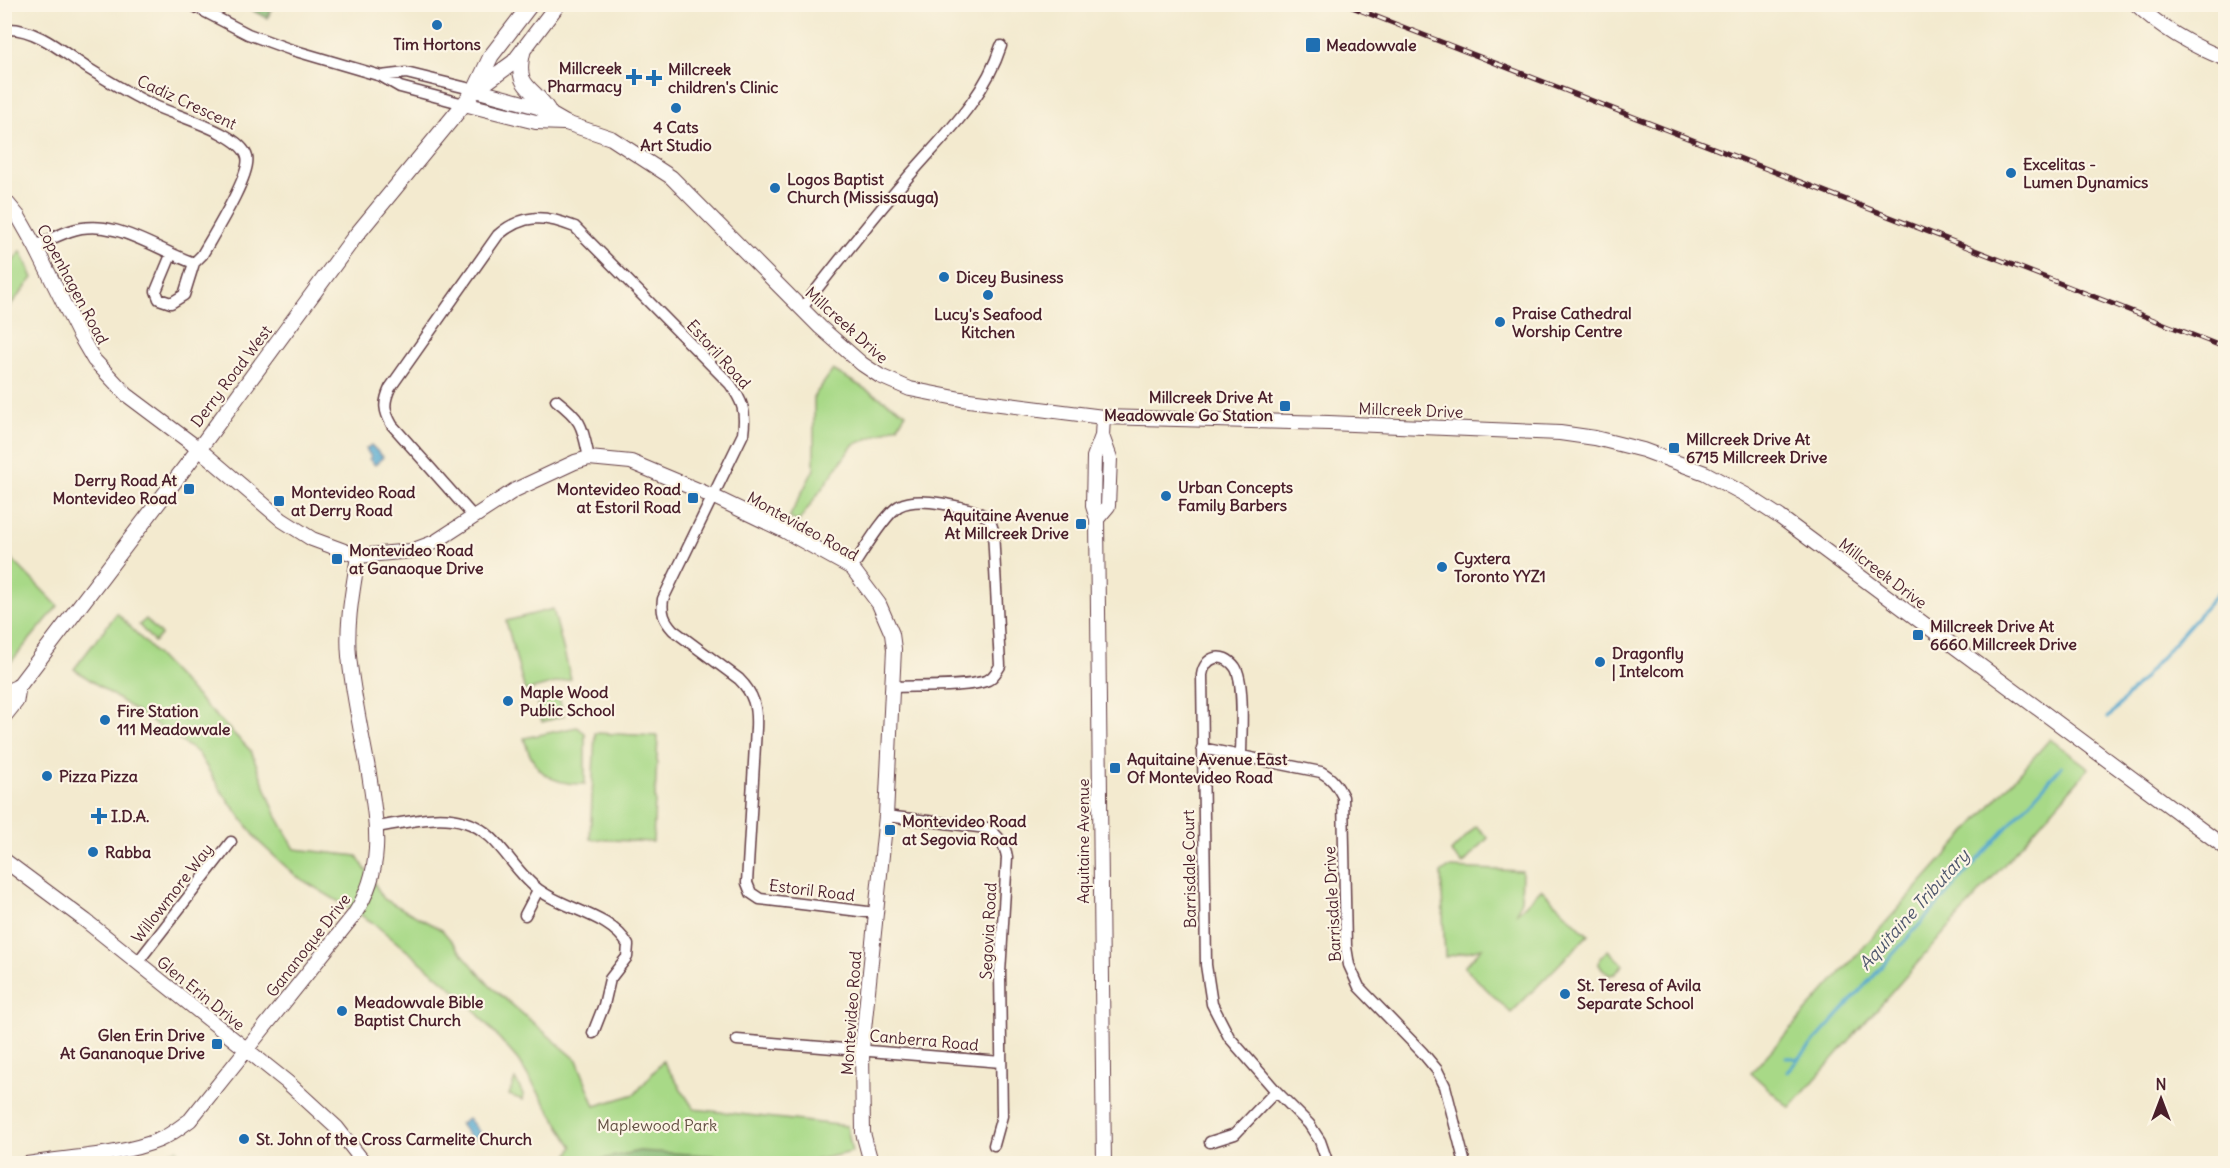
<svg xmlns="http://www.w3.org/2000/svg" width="2230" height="1168" font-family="Delius,sans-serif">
<rect width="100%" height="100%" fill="#fcf5e5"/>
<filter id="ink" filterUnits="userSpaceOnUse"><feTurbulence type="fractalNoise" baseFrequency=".0167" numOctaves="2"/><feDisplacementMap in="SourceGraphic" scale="12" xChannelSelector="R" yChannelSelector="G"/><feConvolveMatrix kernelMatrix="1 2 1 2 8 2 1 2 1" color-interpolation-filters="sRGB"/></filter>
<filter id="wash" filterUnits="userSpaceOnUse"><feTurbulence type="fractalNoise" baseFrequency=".008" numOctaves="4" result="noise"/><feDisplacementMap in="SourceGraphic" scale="24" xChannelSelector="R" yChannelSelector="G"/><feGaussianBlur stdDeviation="1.35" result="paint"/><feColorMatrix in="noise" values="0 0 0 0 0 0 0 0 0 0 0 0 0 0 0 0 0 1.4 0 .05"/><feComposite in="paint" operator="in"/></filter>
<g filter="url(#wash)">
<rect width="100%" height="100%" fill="#f3eacf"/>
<path fill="#a8d987" stroke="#797c59" stroke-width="1.5" d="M21,251l12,27 -28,34v-41z
M833,370l73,43 -8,13 -45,19 -55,77 -9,-4 25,-49v-73z
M5,552l53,54 -53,63z
M553,609l18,70 -46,12 -19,-70z
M117,613l81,85 53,53 26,66 18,32 62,7 27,43 58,31 48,56 87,74 18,46 40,-12 28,-33 31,48 153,17 5,26 -54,12 -234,-1 9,-16 -55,-87 -56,-64 -90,-74 -76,-46 -36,-33 -38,-51 -24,-39 -124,-84z
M146,619l15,16 -7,7 -15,-17z
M559,698l5,18 -22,6 -5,-18z
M577,727l8,6v51c-35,1 -52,-12 -61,-46z
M595,733l63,3 -5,106 -63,-3z
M2050,739l39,29 -299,340 -39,-35z
M1476,826l12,12 -25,26 -12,-12z
M1448,868l74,3 -1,28 -4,14 24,-24 47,46 -77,78 -47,-46 18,-19 -37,9 -4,-84z
M1608,950l15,15 -8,9 -6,1 -10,-10 1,-7z
M515,1079l8,15v6l-14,-5z
M177,1149l8,14h-45z"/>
<path fill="#86b974" stroke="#686c50" stroke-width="1.5" d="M242,5h33l-8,13z
M639,1151l98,6 14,6h-166z"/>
<path fill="#53a8cf" stroke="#4e647d" stroke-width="1.5" d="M371,445l12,12 -8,8 -6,-6 2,-2 -5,-8z
M468,1118l12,15 -8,7 -12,-16z"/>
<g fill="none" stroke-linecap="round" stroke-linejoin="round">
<path stroke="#53a8cf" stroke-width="3" d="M2108,718l118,-134
M1786,1057l13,2
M1787,1072l275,-306"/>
</g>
</g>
<g filter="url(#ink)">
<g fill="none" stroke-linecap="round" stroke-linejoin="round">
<g stroke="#633d44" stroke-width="13">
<path id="minor" d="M190,4l58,30 41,15 92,27 19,11 64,17
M4,33l5,-4c29,0 56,25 80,40 21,13 42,26 64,36 22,11 88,28 94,52 5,17 -35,80 -45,98l-8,8c-40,-14 -81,-47 -124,-32 -12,4 -23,10 -35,15
M381,76l25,-3 69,17
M171,255l-15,36 3,8 12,4 13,-8 10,-32
M802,308c33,-42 66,-85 101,-125 37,-44 80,-81 98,-137
M556,400c27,21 26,26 33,58
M473,516l-81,-91c-8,-14 -9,-22 -2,-37l108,-153c26,-22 47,-20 77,-8l155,157c13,18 16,27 13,50l-80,165c-2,14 1,21 10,31l66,49c15,15 18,28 17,49l-9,155 4,10 9,6 116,14
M852,568c10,-15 33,-54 47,-62 14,-7 32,-4 46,-2 16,3 29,5 44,14l4,12 7,136c-4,6 -6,11 -12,14 -18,8 -73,6 -94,7
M1202,748l119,24c11,6 16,13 22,25l3,150 3,18 10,22 63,65 15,18 8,16 20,78
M1241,756c0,-19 4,-75 -6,-89 -12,-16 -30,-11 -33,8l4,290 6,39 17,33 47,54 33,33 11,17 8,23
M886,816l101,12c11,7 18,16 20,29l-7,116 2,143 -8,29
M377,827c28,-4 60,-14 88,-5 34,10 47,49 74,68 27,20 72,25 89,55l-1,12 -17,22 -6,26 -11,28
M525,915l13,-25
M137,963l94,-121
M737,1040l264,22
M1210,1142l25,-8 41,-43"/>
</g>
<g stroke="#633d44" stroke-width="16">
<path id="tertiary" d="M2136,4c26,25 56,42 90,55
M475,90l63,17 28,16 45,15 60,39 149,150 42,37 18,12 30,13 51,10 142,18 226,6 231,10 35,5 48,12 62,23 41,22 34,22 446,331
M464,104l72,18 28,1
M4,199l14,17 17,30 45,90 14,24 17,18 16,17 72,54 83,71 30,19 46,17 53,-5 24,-9 80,-52 60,-28 14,-4 42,4 81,34 73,35 67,37 27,36 13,30 2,15 -8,167 -24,233 1,84 6,22 4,9
M1103,417l-1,19 -8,21 -1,49 4,13 7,645
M1097,519l11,-13 2,-48 -8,-22
M4,860l82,61 201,161 50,46 28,36
M27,1164c42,-7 93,-8 132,-24 12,-5 21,-13 31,-20l164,-205c31,-47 23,-89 15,-141 -7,-39 -16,-79 -20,-118 -3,-33 4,-67 9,-100"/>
</g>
<g stroke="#633d44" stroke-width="17">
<path id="secondary" d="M523,51c-10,41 13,34 27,63
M478,88l36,-26 44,-58
M4,693l14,-6 181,-238 154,-210 111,-135 11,-14 16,-34 40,-52
M4,716l12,-15 2,-14"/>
</g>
<use href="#minor" stroke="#fff" stroke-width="10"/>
<use href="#tertiary" stroke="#fff" stroke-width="14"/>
<use href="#secondary" stroke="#fff" stroke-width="15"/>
<g stroke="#4a1f2b" stroke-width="5">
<path id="rail" d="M1344,4l882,344"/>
</g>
<use href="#rail" stroke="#fcf5e5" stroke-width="3" stroke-dasharray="9" stroke-linecap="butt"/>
</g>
</g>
<g fill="#1f6fb2" stroke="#fcf5e5" stroke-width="2">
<circle cx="437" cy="25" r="6"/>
<rect x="1305" y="37" width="16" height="16" rx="3"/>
<path d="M631 68h6v6h6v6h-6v6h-6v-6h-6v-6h6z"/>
<path d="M651 69h6v6h6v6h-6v6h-6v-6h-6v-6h6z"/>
<circle cx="676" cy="108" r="6"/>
<circle cx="2011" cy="173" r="6"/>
<circle cx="775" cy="188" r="6"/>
<circle cx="944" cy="277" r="6"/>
<circle cx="988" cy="295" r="6"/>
<circle cx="1500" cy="322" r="6"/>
<rect x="1279" y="400" width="12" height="12" rx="3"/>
<rect x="1668" y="442" width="12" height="12" rx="3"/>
<rect x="183" y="483" width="12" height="12" rx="3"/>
<circle cx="1166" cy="496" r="6"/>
<rect x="687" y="492" width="12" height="12" rx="3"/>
<rect x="273" y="495" width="12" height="12" rx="3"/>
<rect x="1075" y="518" width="12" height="12" rx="3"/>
<rect x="331" y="553" width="12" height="12" rx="3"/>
<circle cx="1442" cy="567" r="6"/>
<rect x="1912" y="629" width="12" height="12" rx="3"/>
<circle cx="1600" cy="662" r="6"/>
<circle cx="508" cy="701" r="6"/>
<circle cx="105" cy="720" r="6"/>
<rect x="1109" y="762" width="12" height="12" rx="3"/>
<circle cx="47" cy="776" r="6"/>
<path d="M96 807h6v6h6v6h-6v6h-6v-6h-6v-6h6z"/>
<rect x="884" y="824" width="12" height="12" rx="3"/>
<circle cx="93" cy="852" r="6"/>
<circle cx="1565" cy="994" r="6"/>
<circle cx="342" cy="1011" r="6"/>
<rect x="211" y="1038" width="12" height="12" rx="3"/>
<circle cx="244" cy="1139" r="6"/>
</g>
<g text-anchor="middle" stroke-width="4.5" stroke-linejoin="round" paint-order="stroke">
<g font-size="16" font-weight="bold" fill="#4a1f2b" stroke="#fcf5e5" text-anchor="start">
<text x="437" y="50" text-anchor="middle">Tim Hortons</text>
<text x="1326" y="51">Meadowvale</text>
<text x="622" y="74" text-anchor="end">Millcreek<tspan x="622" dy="18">Pharmacy</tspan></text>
<text x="668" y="75">Millcreek<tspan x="668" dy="18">children's Clinic</tspan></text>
<text x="676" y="133" text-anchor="middle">4 Cats<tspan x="676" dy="18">Art Studio</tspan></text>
<text x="2023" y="170">Excelitas -<tspan x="2023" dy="18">Lumen Dynamics</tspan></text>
<text x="787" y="185">Logos Baptist<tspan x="787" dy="18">Church (Mississauga)</tspan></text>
<text x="956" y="283">Dicey Business</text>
<text x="1512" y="319">Praise Cathedral<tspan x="1512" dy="18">Worship Centre</tspan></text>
<text x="988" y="320" text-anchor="middle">Lucy's Seafood<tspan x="988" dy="18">Kitchen</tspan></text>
<text x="1273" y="403" text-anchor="end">Millcreek Drive At<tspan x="1273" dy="18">Meadowvale Go Station</tspan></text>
<text x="1686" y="445">Millcreek Drive At<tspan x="1686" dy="18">6715 Millcreek Drive</tspan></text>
<text x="177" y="486" text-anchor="end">Derry Road At<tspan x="177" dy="18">Montevideo Road</tspan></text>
<text x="1178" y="493">Urban Concepts<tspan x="1178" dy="18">Family Barbers</tspan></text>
<text x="681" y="495" text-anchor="end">Montevideo Road<tspan x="681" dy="18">at Estoril Road</tspan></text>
<text x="291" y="498">Montevideo Road<tspan x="291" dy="18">at Derry Road</tspan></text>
<text x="1069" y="521" text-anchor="end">Aquitaine Avenue<tspan x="1069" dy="18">At Millcreek Drive</tspan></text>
<text x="349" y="556">Montevideo Road<tspan x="349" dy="18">at Ganaoque Drive</tspan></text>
<text x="1454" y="564">Cyxtera<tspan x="1454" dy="18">Toronto YYZ1</tspan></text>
<text x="1930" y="632">Millcreek Drive At<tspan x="1930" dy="18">6660 Millcreek Drive</tspan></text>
<text x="1612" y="659">Dragonfly<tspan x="1612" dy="18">| Intelcom</tspan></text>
<text x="520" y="698">Maple Wood<tspan x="520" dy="18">Public School</tspan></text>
<text x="117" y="717">Fire Station<tspan x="117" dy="18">111 Meadowvale</tspan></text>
<text x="1127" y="765">Aquitaine Avenue East<tspan x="1127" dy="18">Of Montevideo Road</tspan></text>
<text x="59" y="782">Pizza Pizza</text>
<text x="111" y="822">I.D.A.</text>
<text x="902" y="827">Montevideo Road<tspan x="902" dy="18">at Segovia Road</tspan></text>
<text x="105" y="858">Rabba</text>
<text x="1577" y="991">St. Teresa of Avila<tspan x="1577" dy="18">Separate School</tspan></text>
<text x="354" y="1008">Meadowvale Bible<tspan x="354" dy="18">Baptist Church</tspan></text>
<text x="205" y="1041" text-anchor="end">Glen Erin Drive<tspan x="205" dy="18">At Gananoque Drive</tspan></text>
<text x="256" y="1145">St. John of the Cross Carmelite Church</text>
</g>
<g font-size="16" fill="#4a1f2b" stroke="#fcf5e5">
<text transform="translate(187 102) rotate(25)" y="6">Cadiz Crescent</text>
<text transform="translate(73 284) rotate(62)" y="6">Copenhagen Road</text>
<text transform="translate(847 325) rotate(42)" y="6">Millcreek Drive</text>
<text transform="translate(719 354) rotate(48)" y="6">Estoril Road</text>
<text transform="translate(231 376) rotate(-53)" y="6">Derry Road West</text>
<text transform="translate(1411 410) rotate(2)" y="6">Millcreek Drive</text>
<text transform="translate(803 526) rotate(29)" y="6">Montevideo Road</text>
<text transform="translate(1883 573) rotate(37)" y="6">Millcreek Drive</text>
<text transform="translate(1083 841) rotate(-90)" y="6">Aquitaine Avenue</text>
<text transform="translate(1189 869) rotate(-91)" y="6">Barrisdale Court</text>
<text transform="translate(812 890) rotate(7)" y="6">Estoril Road</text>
<text transform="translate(172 893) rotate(-52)" y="6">Willowmore Way</text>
<text transform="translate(1332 904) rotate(-93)" y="6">Barrisdale Drive</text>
<text transform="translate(988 931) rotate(-87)" y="6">Segovia Road</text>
<text transform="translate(308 945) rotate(-52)" y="6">Gananoque Drive</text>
<text transform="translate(201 993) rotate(39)" y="6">Glen Erin Drive</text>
<text transform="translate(851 1013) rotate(-86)" y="6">Montevideo Road</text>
<text transform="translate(924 1040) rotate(5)" y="6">Canberra Road</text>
</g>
<g font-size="16" fill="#624e42" stroke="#fcf5e5">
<text x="657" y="1131">Maplewood Park</text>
</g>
<g font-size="18" font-style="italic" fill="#4e566d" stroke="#fcf5e5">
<text transform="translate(1914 910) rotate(-48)" y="6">Aquitaine Tributary</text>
</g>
</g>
<rect width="2230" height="1168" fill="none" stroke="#fcf5e5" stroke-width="24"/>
<g transform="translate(2161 1099)" stroke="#fcf5e5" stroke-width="4.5" paint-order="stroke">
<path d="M0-4.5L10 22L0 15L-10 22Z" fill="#4a1f2b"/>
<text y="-9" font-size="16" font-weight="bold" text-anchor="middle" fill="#4a1f2b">N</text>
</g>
</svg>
